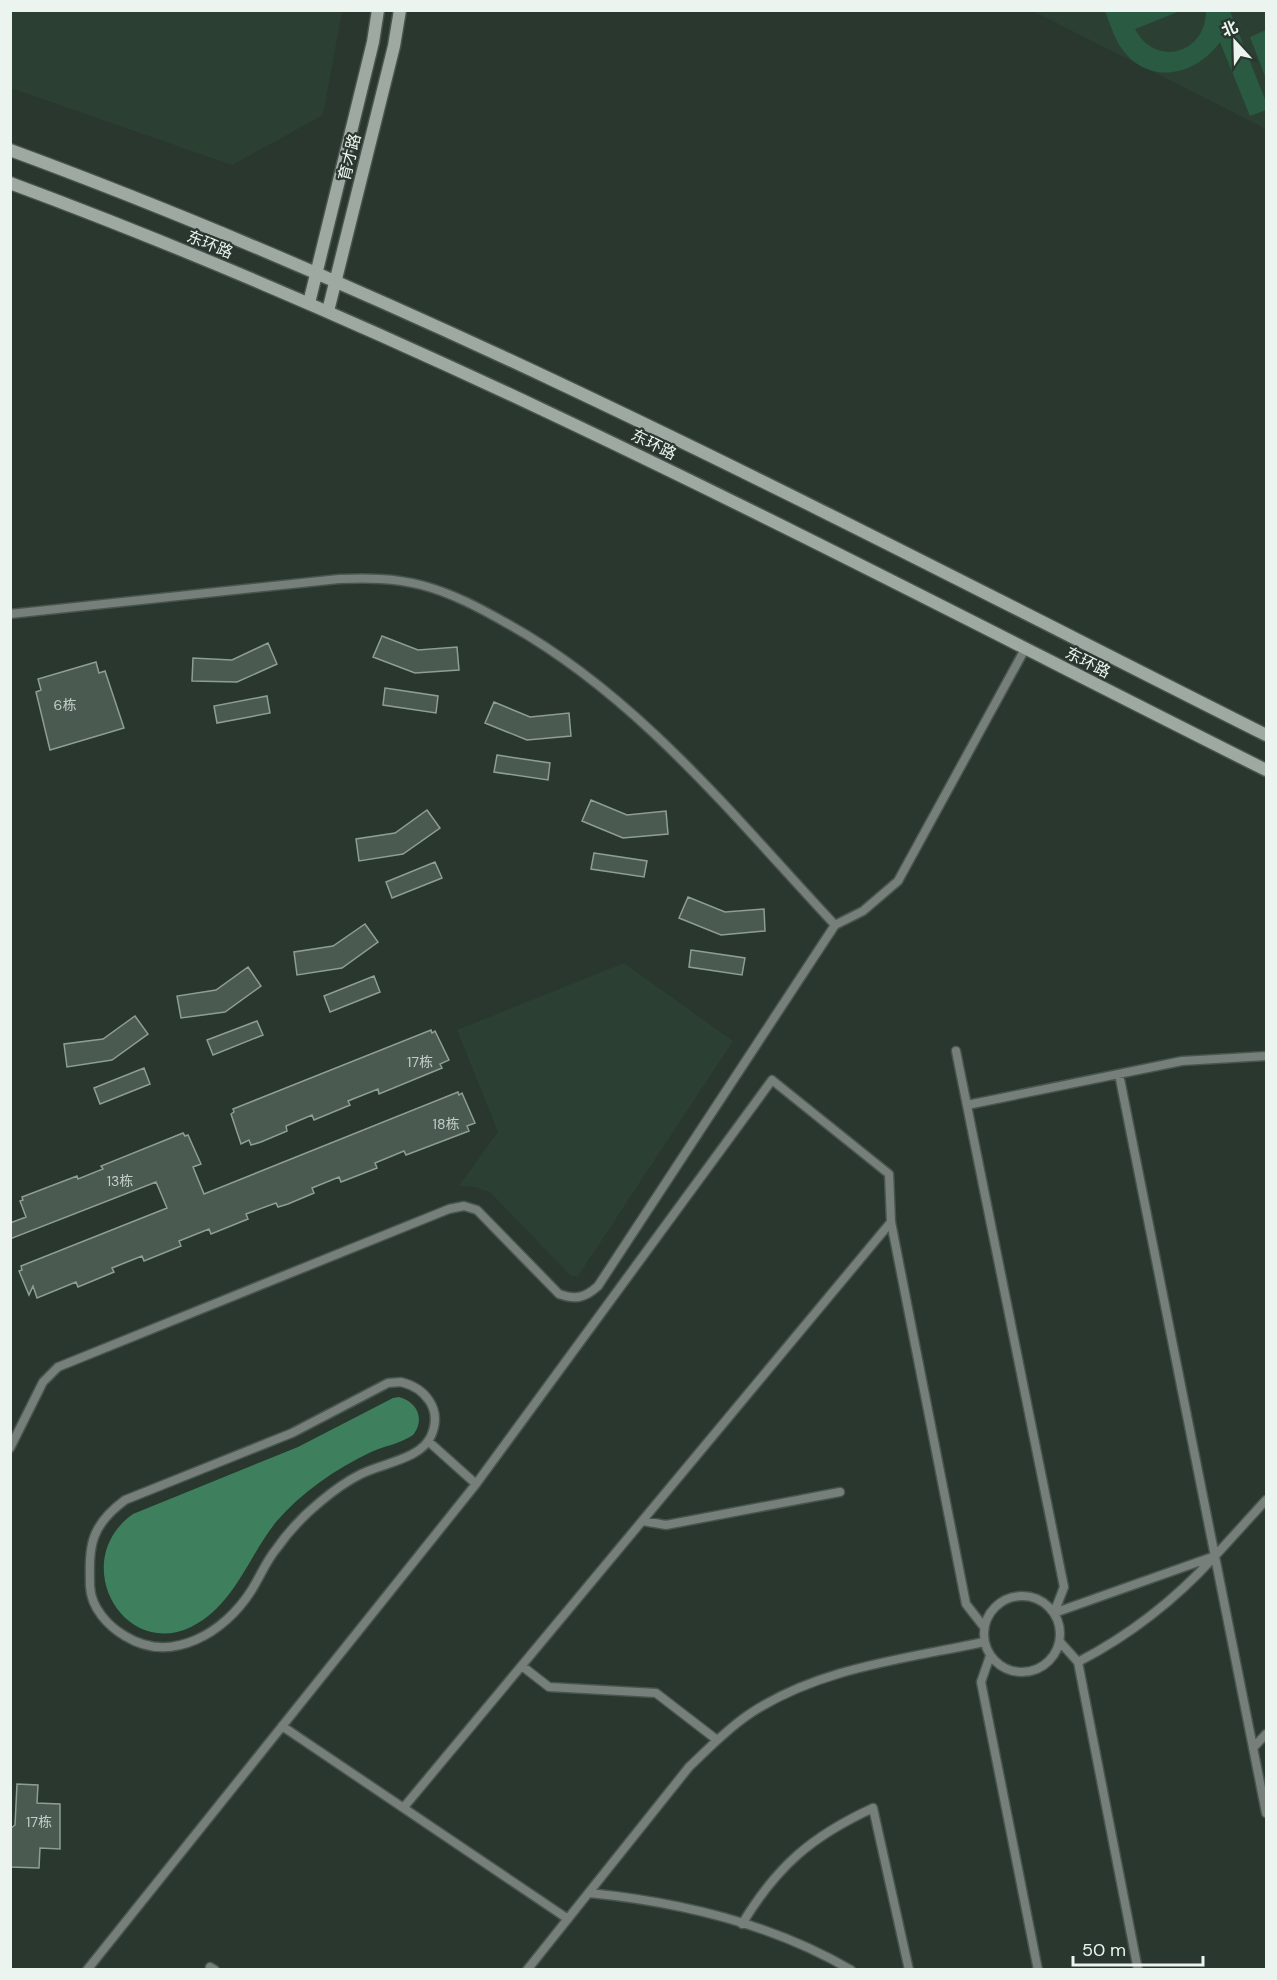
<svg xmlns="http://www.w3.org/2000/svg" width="1277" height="1980" font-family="'DM Sans','Noto Sans SC',sans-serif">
<rect width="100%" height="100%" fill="#29372e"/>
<path fill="#2b4033" d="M11,10h331v1l-19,104 -91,50 -221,-77z
M1033,11h233v118z
M624,963l109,78 -155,235h-7l-80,-83 -15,-6 -17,-1 39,-54 -41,-102z"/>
<path fill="#2a5a41" d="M1105,11h75l-45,18c20,39 71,25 71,-18h24l36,91v8l-16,6 -30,-74c-24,33 -70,45 -98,7 -8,-11 -12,-26 -17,-38z
M1266,30v49l-16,-42z"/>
<path fill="#3e805d" d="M399,1397c19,5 26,23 14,38 -13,9 -29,11 -42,17 -36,17 -69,40 -95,70 -28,35 -42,84 -85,105 -69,33 -123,-67 -58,-113l165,-67 95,-49z"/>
<path fill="#4b5a51" stroke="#8e9e94" stroke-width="1.5" d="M382,636l36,14 39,-3 2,23 -44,3 -42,-16z
M268,643l9,21 -40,18 -45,-1 1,-23 39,2z
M96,662l3,11 6,-2 19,57 -74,22 -14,-58 5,-2 -3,-11z
M385,688l53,8 -2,17 -53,-8z
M267,696l3,17 -53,10 -3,-17z
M494,702l36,15 39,-4 2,23 -44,4 -42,-17z
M497,755l53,8 -2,17 -54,-8z
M591,800l36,15 39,-4 2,23 -45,4 -41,-17z
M427,810l13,18 -37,26 -44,7 -3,-22 39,-6z
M594,853l53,8 -3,16 -53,-8z
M435,862l7,16 -50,20 -6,-16z
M688,897l37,15 39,-3 1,22 -44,4 -42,-17z
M365,924l13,18 -36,26 -45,7 -3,-23 39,-6z
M691,950l54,8 -3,17 -53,-8z
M248,967l13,19 -36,26 -44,6 -4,-22 39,-6z
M374,976l6,16 -50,20 -6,-16z
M135,1016l13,18 -36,26 -45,7 -3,-23 39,-5z
M257,1021l6,14 -50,20 -6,-15z
M431,1030l1,3 3,-2 14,29 -9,4 2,4 -63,26 -1,-5 -30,12 2,4 -36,15 -2,-5 -26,11 1,5 -26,11 -10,3 -2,-5 -8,4 -10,-30 3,-2 -1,-3z
M144,1068l6,16 -50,20 -6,-16z
M458,1092l1,3 3,-2 13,30 -8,3 2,5 -63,24 -2,-4 -29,12 2,5 -36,14 -2,-5 -27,11 2,5 -26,11 -10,3 -2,-4 -30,11 2,5 -37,15 -2,-5 -30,12 2,5 -37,15 -2,-5 -30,12 2,4 -36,15 -2,-5 -39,16 -4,-12 -4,9 -10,-24 3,-1 -1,-4 146,-58 -11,-26 -146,57v-16l16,-6 -6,-16 3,-1 -1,-3 55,-21 1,3 25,-10 -2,-3 82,-33 2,3 3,-1 13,29 -8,3 11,27z
M17,1784l21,1 -1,18 23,1v45l-20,-1 -1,20 -29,-1v-38l5,-4z"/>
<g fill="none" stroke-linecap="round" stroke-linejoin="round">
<g stroke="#48554d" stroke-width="11">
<path id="lane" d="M10,614l329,-35c28,-1 55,-1 82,6 31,8 59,23 87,39 131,73 226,193 327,301
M956,1051l108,536 -10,26
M1119,1074l147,739
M967,1105l215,-44 84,-5
M401,1382c24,6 42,27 30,54 -10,23 -48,27 -70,38 -14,7 -28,17 -41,28 -16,13 -31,29 -43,46 -11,13 -17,29 -26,43 -26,41 -79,74 -126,45 -17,-10 -34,-28 -35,-50 -1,-41 0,-60 35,-86l167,-67 96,-50z
M428,1441l48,43
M10,1448l33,-66 15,-15 391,-158 15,-3 13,4 82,84c16,6 26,4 39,-8l237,-361 28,-14 35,-30 127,-232
M643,1521l23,4 174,-33
M984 1634a38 38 0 1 1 76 0a38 38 0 1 1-76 0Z
M1054,1613l161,-57 51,-56
M1060,1642l18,20 60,308
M990,1656l-9,26 57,288
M1078,1662c52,-27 96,-61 136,-105
M522,1666l27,21 107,6 61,47
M282,1726l286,193
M1253,1748l13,-14
M404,1807l487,-585
M589,1893c91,9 182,30 262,77
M742,1924c35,-58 70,-88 131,-116l36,162
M210,1967l5,3
M87,1970l389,-486 296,-404 117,94 2,48 75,382 18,23
M527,1970l162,-203c19,-18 37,-37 59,-52 69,-47 156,-56 236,-73"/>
</g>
<g stroke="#48554d" stroke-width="15">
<path id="secondary" d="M10,150c435,160 844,378 1256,585
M10,183c435,161 843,380 1256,587
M309,303l64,-261 5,-32
M328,311l66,-265 6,-36"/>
</g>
<use href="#lane" stroke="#777f7a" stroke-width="8"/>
<use href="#secondary" stroke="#9ea9a2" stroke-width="12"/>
</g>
<g text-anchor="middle" stroke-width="4.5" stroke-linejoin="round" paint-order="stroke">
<g font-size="14" fill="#c4cec8">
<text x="65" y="710">6栋</text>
<text x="420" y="1067">17栋</text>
<text x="446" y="1129">18栋</text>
<text x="120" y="1186">13栋</text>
<text x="39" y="1827">17栋</text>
</g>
<g font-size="16" fill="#ecf4ef" stroke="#29372e">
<text transform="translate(349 157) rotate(-76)" y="6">育才路</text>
<text transform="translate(210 244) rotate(22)" y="6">东环路</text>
<text transform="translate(654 444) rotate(26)" y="6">东环路</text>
<text transform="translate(1088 662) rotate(27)" y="6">东环路</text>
</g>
</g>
<rect width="1277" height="1980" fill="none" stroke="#ecf4ef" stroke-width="24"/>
<g transform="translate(1235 42) rotate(338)" stroke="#29372e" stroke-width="4.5" paint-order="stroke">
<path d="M0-4.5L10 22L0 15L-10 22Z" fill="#ecf4ef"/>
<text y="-9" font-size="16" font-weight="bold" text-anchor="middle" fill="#ecf4ef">北</text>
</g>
<path d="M1073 1956v9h130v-9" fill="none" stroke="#ecf4ef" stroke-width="3"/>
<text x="1082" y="1956" font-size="18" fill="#ecf4ef" stroke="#29372e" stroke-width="4.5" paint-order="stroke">50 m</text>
</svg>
